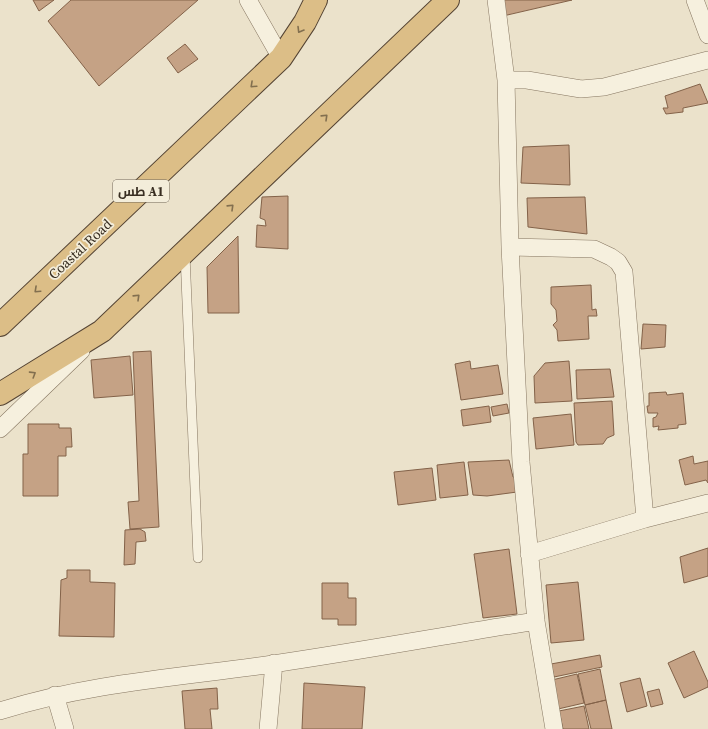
<svg xmlns="http://www.w3.org/2000/svg" width="708" height="729" font-family="'Source Serif 4',Cairo,serif">
<rect width="100%" height="100%" fill="#ebe2cb"/>
<path fill="#c5a285" stroke="#836249" d="M33,0h21l-15,11z
M71,0h127l-99,86 -51,-65z
M502,0h70l-69,16z
M185,44l13,15 -20,14 -11,-15z
M700,84l8,19 -25,5v4l-17,2 -3,-6h5l-3,-12z
M569,145l1,40 -49,-2 2,-36z
M288,196v53l-32,-2 1,-22 9,1 -1,-6 -5,-2 2,-21z
M585,197l2,37 -59,-7 -1,-29z
M238,236l1,77h-31l-1,-46z
M591,285l1,25 4,-1 1,7h-9l1,23 -31,2 -1,-11 -4,-5 4,-4 -1,-11 -5,-6v-17z
M643,324l23,1 -1,22 -24,2z
M151,351l8,176 -29,2 -2,-27 11,-1 -6,-149z
M130,356l3,39 -39,3 -3,-38z
M470,361l1,8 27,-4 5,29 -42,6 -6,-36z
M569,361l3,40 -37,2 -1,-27 11,-13z
M610,369l4,28 -37,2 -1,-29z
M666,392l1,3 16,-2 3,31 -8,1v3l-20,2 1,-4 -6,1v-9l3,-1 2,-4h-10l-1,-7h2v-13z
M612,401l2,34 -7,3 -4,6 -25,1 -2,-3 -2,-39z
M507,404l2,9 -16,3 -2,-9z
M489,406l2,16 -28,4 -2,-16z
M571,414l3,31 -38,4 -3,-31z
M28,424h31v4h12l1,19h-6v9h-8v40h-35v-42h5z
M693,456l1,8 14,-3v22l-2,-3 -21,5 -6,-25z
M509,460l4,17h3l1,15 -30,4 -14,-1 -5,-33z
M464,462l4,33 -28,3 -3,-33z
M432,468l4,32 -38,5 -4,-33z
M140,529l5,3 1,9 -10,1 -1,22 -11,1 1,-35z
M708,548v28l-24,7 -4,-26z
M509,549l8,65 -34,4 -9,-64z
M67,570h23v12l25,1 -1,54 -55,-1 2,-56 6,-2z
M578,582l6,58 -33,3 -5,-58z
M322,583h26v15h8v27h-18v-6h-16z
M694,651l14,31v5l-24,11 -16,-35z
M600,655l2,12 -48,10 -3,-13z
M600,669l6,31 -21,5 -7,-31z
M577,674l7,29 -26,6 -6,-29z
M640,678l7,28 -20,6 -7,-29z
M304,683l61,4 -3,42h-60z
M217,688l1,21h-8l2,20h-27l-3,-38z
M659,689l4,15 -12,3 -4,-15z
M606,700l6,29h-21l-6,-24z
M584,706l5,23h-26l-4,-18z"/>
<g fill="none" stroke-linecap="round" stroke-linejoin="round">
<g stroke="#867661" stroke-width="10">
<path id="service" d="M185,255l13,303"/>
</g>
<g stroke="#867661" stroke-width="18">
<path id="minor" d="M248,0l33,58
M496,0l10,80 4,167 11,215 15,159 18,108
M695,0l13,35
M506,80h21l54,9 23,-2 104,-27
M510,247l84,2 17,8 7,5 6,10 21,247
M0,429l81,-78
M529,554l116,-35 63,-16
M55,695l10,34
M0,711c88,-28 182,-34 273,-47 88,-13 175,-29 263,-43
M268,729l6,-66"/>
</g>
<g stroke="#554434" stroke-width="24">
<path id="trunk" d="M0,325l281,-267 24,-36 11,-22
M0,394l102,-63 346,-331"/>
</g>
<use href="#service" stroke="#f6f0de" stroke-width="9"/>
<use href="#minor" stroke="#f6f0de" stroke-width="17"/>
<use href="#trunk" stroke="#dcbe87" stroke-width="22"/>
</g>
<defs><path id="oneway-chevron" d="M-2-3.5L2.5 0L-2 3.5" fill="none" stroke-width="1.6" stroke-linecap="round" stroke-linejoin="round"/></defs>
<g stroke="#826f4f">
<use href="#oneway-chevron" transform="translate(300 30) rotate(121)"/>
<use href="#oneway-chevron" transform="translate(253 85) rotate(137)"/>
<use href="#oneway-chevron" transform="translate(325 117) rotate(-44)"/>
<use href="#oneway-chevron" transform="translate(231 207) rotate(-44)"/>
<use href="#oneway-chevron" transform="translate(37 290) rotate(137)"/>
<use href="#oneway-chevron" transform="translate(137 297) rotate(-44)"/>
<use href="#oneway-chevron" transform="translate(33 374) rotate(-32)"/>
</g>
<g text-anchor="middle" stroke-width="3.5" stroke-linejoin="round" paint-order="stroke">
<rect fill="#f3edda" stroke="#706759" stroke-width="1" x="113" y="180" width="56" height="22" rx="3"/>
<g font-size="13" font-weight="bold" fill="#382e22">
<text x="141" y="196">طس A1</text>
</g>
<g font-size="14" fill="#382e22" stroke="#f3edda">
<text transform="translate(80 249) rotate(-43)" y="5">Coastal Road</text>
</g>
</g>
</svg>
